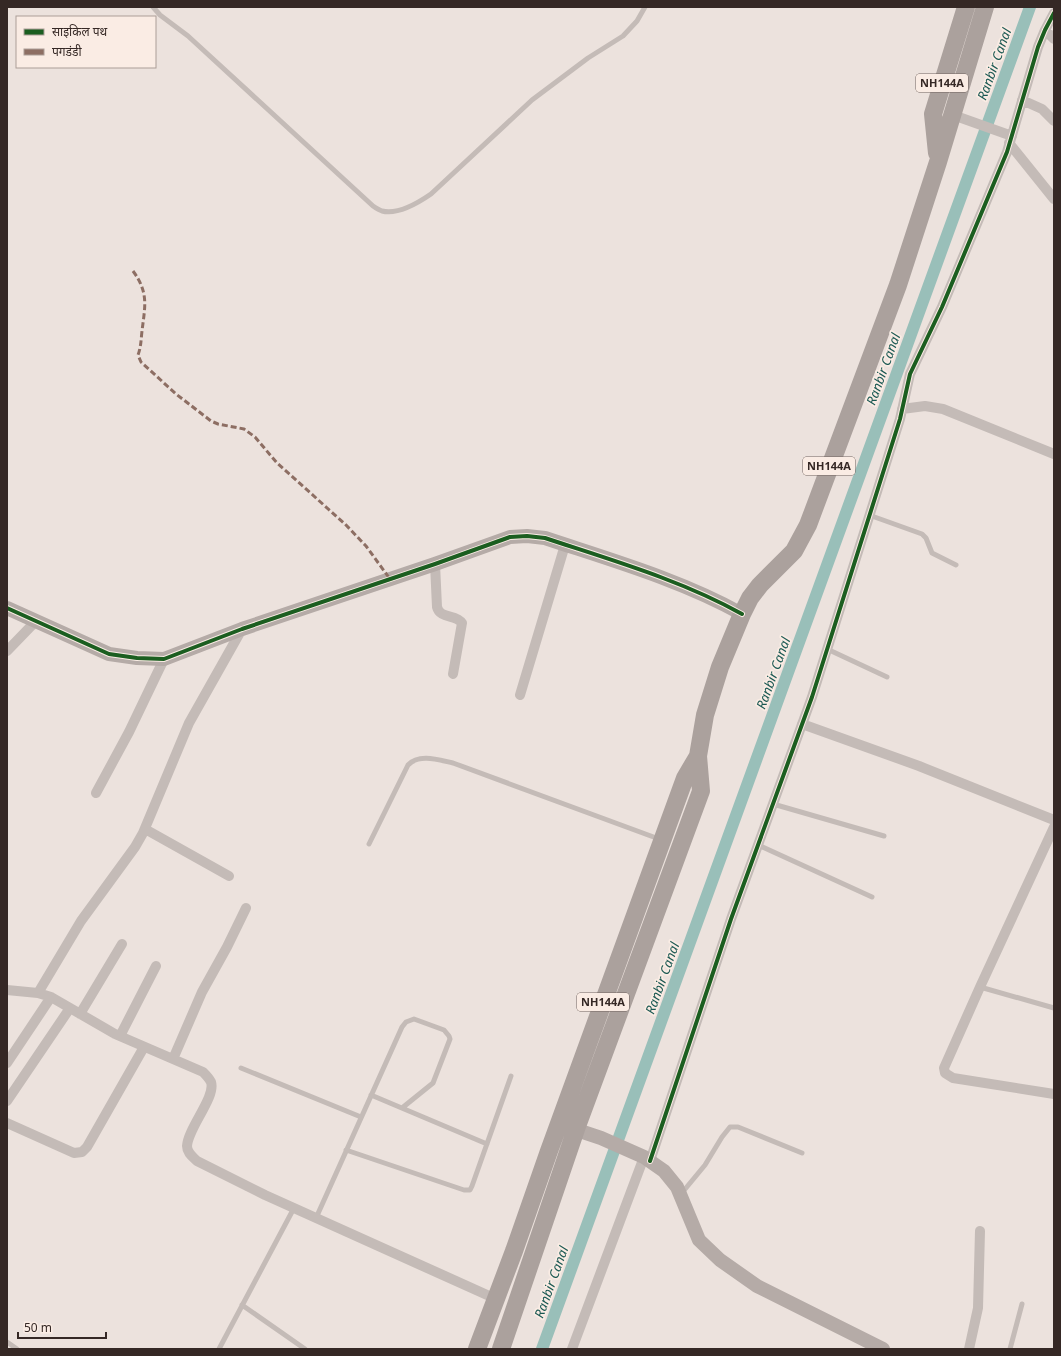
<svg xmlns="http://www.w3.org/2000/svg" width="1061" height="1356" font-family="'Noto Sans','Noto Sans Devanagari',sans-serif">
<rect width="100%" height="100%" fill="#ece2dd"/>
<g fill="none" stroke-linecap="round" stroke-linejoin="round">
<path stroke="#99bfb9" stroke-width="12" d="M542,1349l488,-1342"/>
<path stroke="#c4bbb7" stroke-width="5" d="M153,7l7,8 28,21 185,170c3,2 6,4 9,5 16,4 36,-8 49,-17l101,-94 56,-42 35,-22 14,-15 8,-14
M869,515l53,19 4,4 6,15 24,12
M827,649l60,28
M773,804l111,32
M369,844l39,-79c11,-12 31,-5 45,-2l206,76
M758,845l114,52
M980,987l74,21
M241,1068l120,49
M371,1095l116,49
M346,1150l118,40h6l2,-4 39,-110
M681,1194l24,-29 17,-28 8,-10h8l64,26
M316,1218l86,-191 4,-5 8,-3 30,11 5,6 1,3 -17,44 -31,25
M242,1305l63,44
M7,1342l10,7
M219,1349l75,-141
M1010,1349l12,-45"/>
<path stroke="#c4bbb7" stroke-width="10" d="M1045,30l9,9
M1022,100l20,9 12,12
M953,115l59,21
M1009,143l45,56
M902,409l23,-3 18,3 111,45
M435,564l2,43c3,12 19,7 25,16l-9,51
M7,651l28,-29
M520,695l45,-150
M802,724l117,42 135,54
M96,793l33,-61 35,-73
M1054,827l-74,160 -36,81 1,5 8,5 101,16
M145,829l84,47
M7,990l31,3 13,4 64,37 88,38c3,3 6,6 8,10 5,15 -23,46 -24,64 0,7 6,11 10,15l68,34 231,104
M38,993l43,-72 54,-74 8,-14 46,-110 53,-94
M80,1014l42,-70
M120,1036l36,-70
M173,1059l29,-67 25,-45 19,-39
M7,1063l44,-66
M7,1101l63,-93
M7,1123l67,30 8,-1 5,-5 57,-100
M650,1161l81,-242 81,-222 88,-278 10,-45 32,-67 65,-155 31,-105 7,-17 9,-17
M572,1349l72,-192
M969,1349l9,-41 2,-77"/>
<path stroke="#b5aba7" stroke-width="14" d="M7,608l102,46 28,4 27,1 78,-30 193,-65 75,-27 17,-1 18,2c66,22 136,42 197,76
M568,1127l33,11 43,19 20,14 13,16 22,53 21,20 37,26 126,63"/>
<path stroke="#aba19d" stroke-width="18" d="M937,153l-4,-39 33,-107
M477,1349l37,-98 35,-100 136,-373 13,-22
M501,1349l75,-220 125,-338 -3,-35 7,-41 15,-48 22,-53 8,-16 10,-13 34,-34 14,-26 90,-240 40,-123 47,-155"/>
<path stroke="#8d6e63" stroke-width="3" stroke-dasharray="6 3" stroke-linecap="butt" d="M133,271c16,22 12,35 9,60 -1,9 -1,16 -4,24l3,7 35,32 35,27 7,3 26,5 11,8 22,26 68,61 21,22 24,33"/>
<g stroke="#faece4" stroke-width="6">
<path id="cycleway" d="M7,608l102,46 28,4 27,1 78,-30 193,-65 75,-27 17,-1 18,2c66,22 136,42 197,76
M650,1161l81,-242 81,-222 88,-278 10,-45 32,-67 65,-155 31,-105 7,-17 9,-17"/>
</g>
<use href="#cycleway" stroke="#1b5e20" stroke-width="4"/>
</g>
<g text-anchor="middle" stroke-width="3.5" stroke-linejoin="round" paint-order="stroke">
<g fill="#faece4" stroke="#70635e" stroke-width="1">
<rect x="916" y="74" width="52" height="18" rx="3"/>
<rect x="803" y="457" width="52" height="18" rx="3"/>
<rect x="577" y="993" width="52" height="18" rx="3"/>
</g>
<g font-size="11" font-weight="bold" fill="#352825">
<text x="942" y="87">NH144A</text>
<text x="829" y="470">NH144A</text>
<text x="603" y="1006">NH144A</text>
</g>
<g font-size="13" font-style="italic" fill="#1a5852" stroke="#faece4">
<text transform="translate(994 64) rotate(-70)" y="5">Ranbir Canal</text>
<text transform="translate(883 369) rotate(-70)" y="5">Ranbir Canal</text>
<text transform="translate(773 673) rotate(-70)" y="5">Ranbir Canal</text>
<text transform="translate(662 978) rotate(-70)" y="5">Ranbir Canal</text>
<text transform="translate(551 1282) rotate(-70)" y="5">Ranbir Canal</text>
</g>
</g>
<rect width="1061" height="1356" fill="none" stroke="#352825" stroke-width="16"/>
<rect x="16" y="16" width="140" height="52" fill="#faece4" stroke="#ab9e98"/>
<rect x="24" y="29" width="20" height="6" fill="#1b5e20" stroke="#ab9e98"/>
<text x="52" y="36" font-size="12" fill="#352825">साइकिल पथ</text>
<rect x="24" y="49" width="20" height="6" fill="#8d6e63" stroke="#ab9e98"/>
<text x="52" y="56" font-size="12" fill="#352825">पगडंडी</text>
<path d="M18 1332v6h88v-6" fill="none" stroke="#352825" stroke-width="2"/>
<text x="24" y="1332" font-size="12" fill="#352825" stroke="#faece4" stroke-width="3" paint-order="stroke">50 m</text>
</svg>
